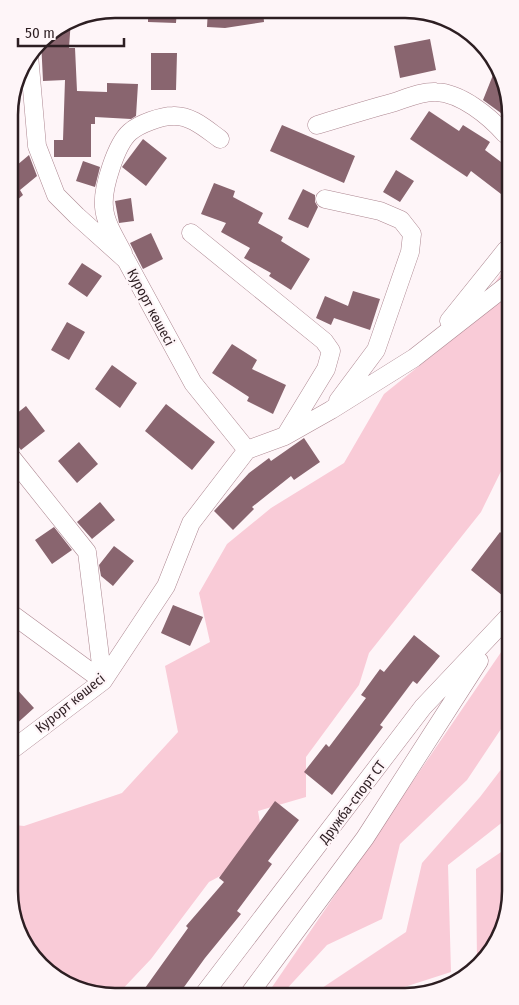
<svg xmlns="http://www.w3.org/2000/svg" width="519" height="1005" font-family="'Fira Sans Condensed',sans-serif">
<rect width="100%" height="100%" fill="#fef5f8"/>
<path fill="#f9cbd7" d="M506,266l1,193 -26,53 -112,141 -10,32 -53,72v40l-48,14 7,41 -56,30 -58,77 -34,36h-17l-55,-25 -31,-46v-99l10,1 98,-33 56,-61 -13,-66 45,-24 -11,-49 28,-49 44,-36 73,-45 40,-69 80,-64z
M508,642l1,75 -42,63 -67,64 -18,75 -55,26 -44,48h-15z
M509,759v58l-61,48 3,107 -59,19 -76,1 90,-60 16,-69 58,-66z
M510,846v52l-22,57 -11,8 -1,-94z"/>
<path fill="#89656f" d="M148,9h29l-1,14 -28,-1z
M208,9l55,1 1,12 -39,6 -18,-1z
M71,19l-2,29h6l2,43 30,1v-9l31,1 -2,32 -5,3 -36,-2v7h-4v33h-37v-17h9l2,-60 -22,1 -2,-41 3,-5z
M430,39l6,31 -36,8 -6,-32z
M151,53h26l-1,37h-25z
M493,75l12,6v35l-22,-16z
M429,111l30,20 4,-6 27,17 -5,8 20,15v23l-4,6 -30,-23 -4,6 -57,-38z
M282,125l73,31 -11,27 -74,-32z
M143,139l24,19 -21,28 -24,-19z
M29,155l8,21 -17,14 3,5 -13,11v-35z
M83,161l17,6 -5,20 -19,-6z
M396,170l18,11 -14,21 -17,-10z
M214,183l21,8 -2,6 30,16 -5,10 25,14 -2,4 29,18 -19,31 -22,-14 2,-3 -27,-15 6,-10 -29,-16 5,-9 -25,-9z
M303,189l12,6v7l3,5 -10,21 -20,-9z
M131,198l3,23 -15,2 -4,-22z
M151,233l12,26 -20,10 -13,-26z
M82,263l20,13 -15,21 -19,-13z
M353,291l27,8 -10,31 -36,-12 -3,7 -15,-7 9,-22 23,10z
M67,322l18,10 -16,28 -18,-10z
M232,344l25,16 -5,9 34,16 -13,29 -26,-13 2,-4 -37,-24z
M112,365l25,18 -17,25 -25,-19z
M166,404l49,38 -23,28 -47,-39z
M26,406l19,25 -24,19 -9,-12 -1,-20z
M304,438l16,24 -26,18 -3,-4 -39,31 2,2 -21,21 -19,-19 35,-38 20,-15 2,3z
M79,442l19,22 -21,19 -19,-22z
M100,502l15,18 -23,19 -15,-17z
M54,527l18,23 -20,14 -17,-24z
M500,532l8,7v61l-37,-30z
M114,546l20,15 -21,25 -12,-10 -2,-11z
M173,605l30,12 -13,29 -29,-13z
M414,635l26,21 -23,28 -4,-3 -33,44 3,2 -51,68 -28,-23 22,-28 3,3 37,-49 -5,-3 19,-26 4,3z
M13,685l21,23 -21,19z
M275,801l24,19 -31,41 4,3 -35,47 4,3 -36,44 -26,36 -39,1 48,-67 -2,-2 38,-44 -5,-4z"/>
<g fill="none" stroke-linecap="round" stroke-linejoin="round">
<g stroke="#ad8791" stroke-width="19">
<path id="minor" d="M29,55l8,91 19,49 21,21 49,44 67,123 54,67
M317,125c26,-8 52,-16 78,-23 12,-4 28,-11 41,-10 25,1 53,24 69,42
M325,199l55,12 21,9 11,14 -2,18 -34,98 -38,51
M191,233l133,108 7,10 -5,18 -39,64
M123,253c-7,-14 -18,-30 -19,-46 -2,-18 12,-63 26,-75 9,-8 31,-16 43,-16 18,-1 33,13 47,23
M449,321l57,-71
M12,458l75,94 16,129
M13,615l90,66
M13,749l90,-68 63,-95 25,-63 56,-73 38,-14 46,-26 83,-52 92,-72
M250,993l115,-155 114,-177
M204,994l219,-287 85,-90"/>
</g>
<use href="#minor" stroke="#fff" stroke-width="18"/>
</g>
<g text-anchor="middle" stroke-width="4.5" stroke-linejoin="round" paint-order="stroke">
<g font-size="14" fill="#2d1e22" stroke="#fef5f8">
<text transform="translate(151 307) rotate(62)" y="5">Курорт көшесі</text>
<text transform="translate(70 703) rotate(-39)" y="5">Курорт көшесі</text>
<text transform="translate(352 802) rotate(-53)" y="5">Дружба-спорт СТ</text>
</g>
</g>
<path d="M0 0H519V1005H0ZM115 18H405A97 97 0 0 1 502 115V891A97 97 0 0 1 405 988H115A97 97 0 0 1 18 891V115A97 97 0 0 1 115 18Z" fill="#fef5f8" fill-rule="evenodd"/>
<path fill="none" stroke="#2d1e22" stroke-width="2.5" d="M115 18H405A97 97 0 0 1 502 115V891A97 97 0 0 1 405 988H115A97 97 0 0 1 18 891V115A97 97 0 0 1 115 18Z"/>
<path d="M18 38v8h106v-8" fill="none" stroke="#2d1e22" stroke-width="2.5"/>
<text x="25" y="38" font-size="15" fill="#2d1e22" stroke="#fef5f8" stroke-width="4" paint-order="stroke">50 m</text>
</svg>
